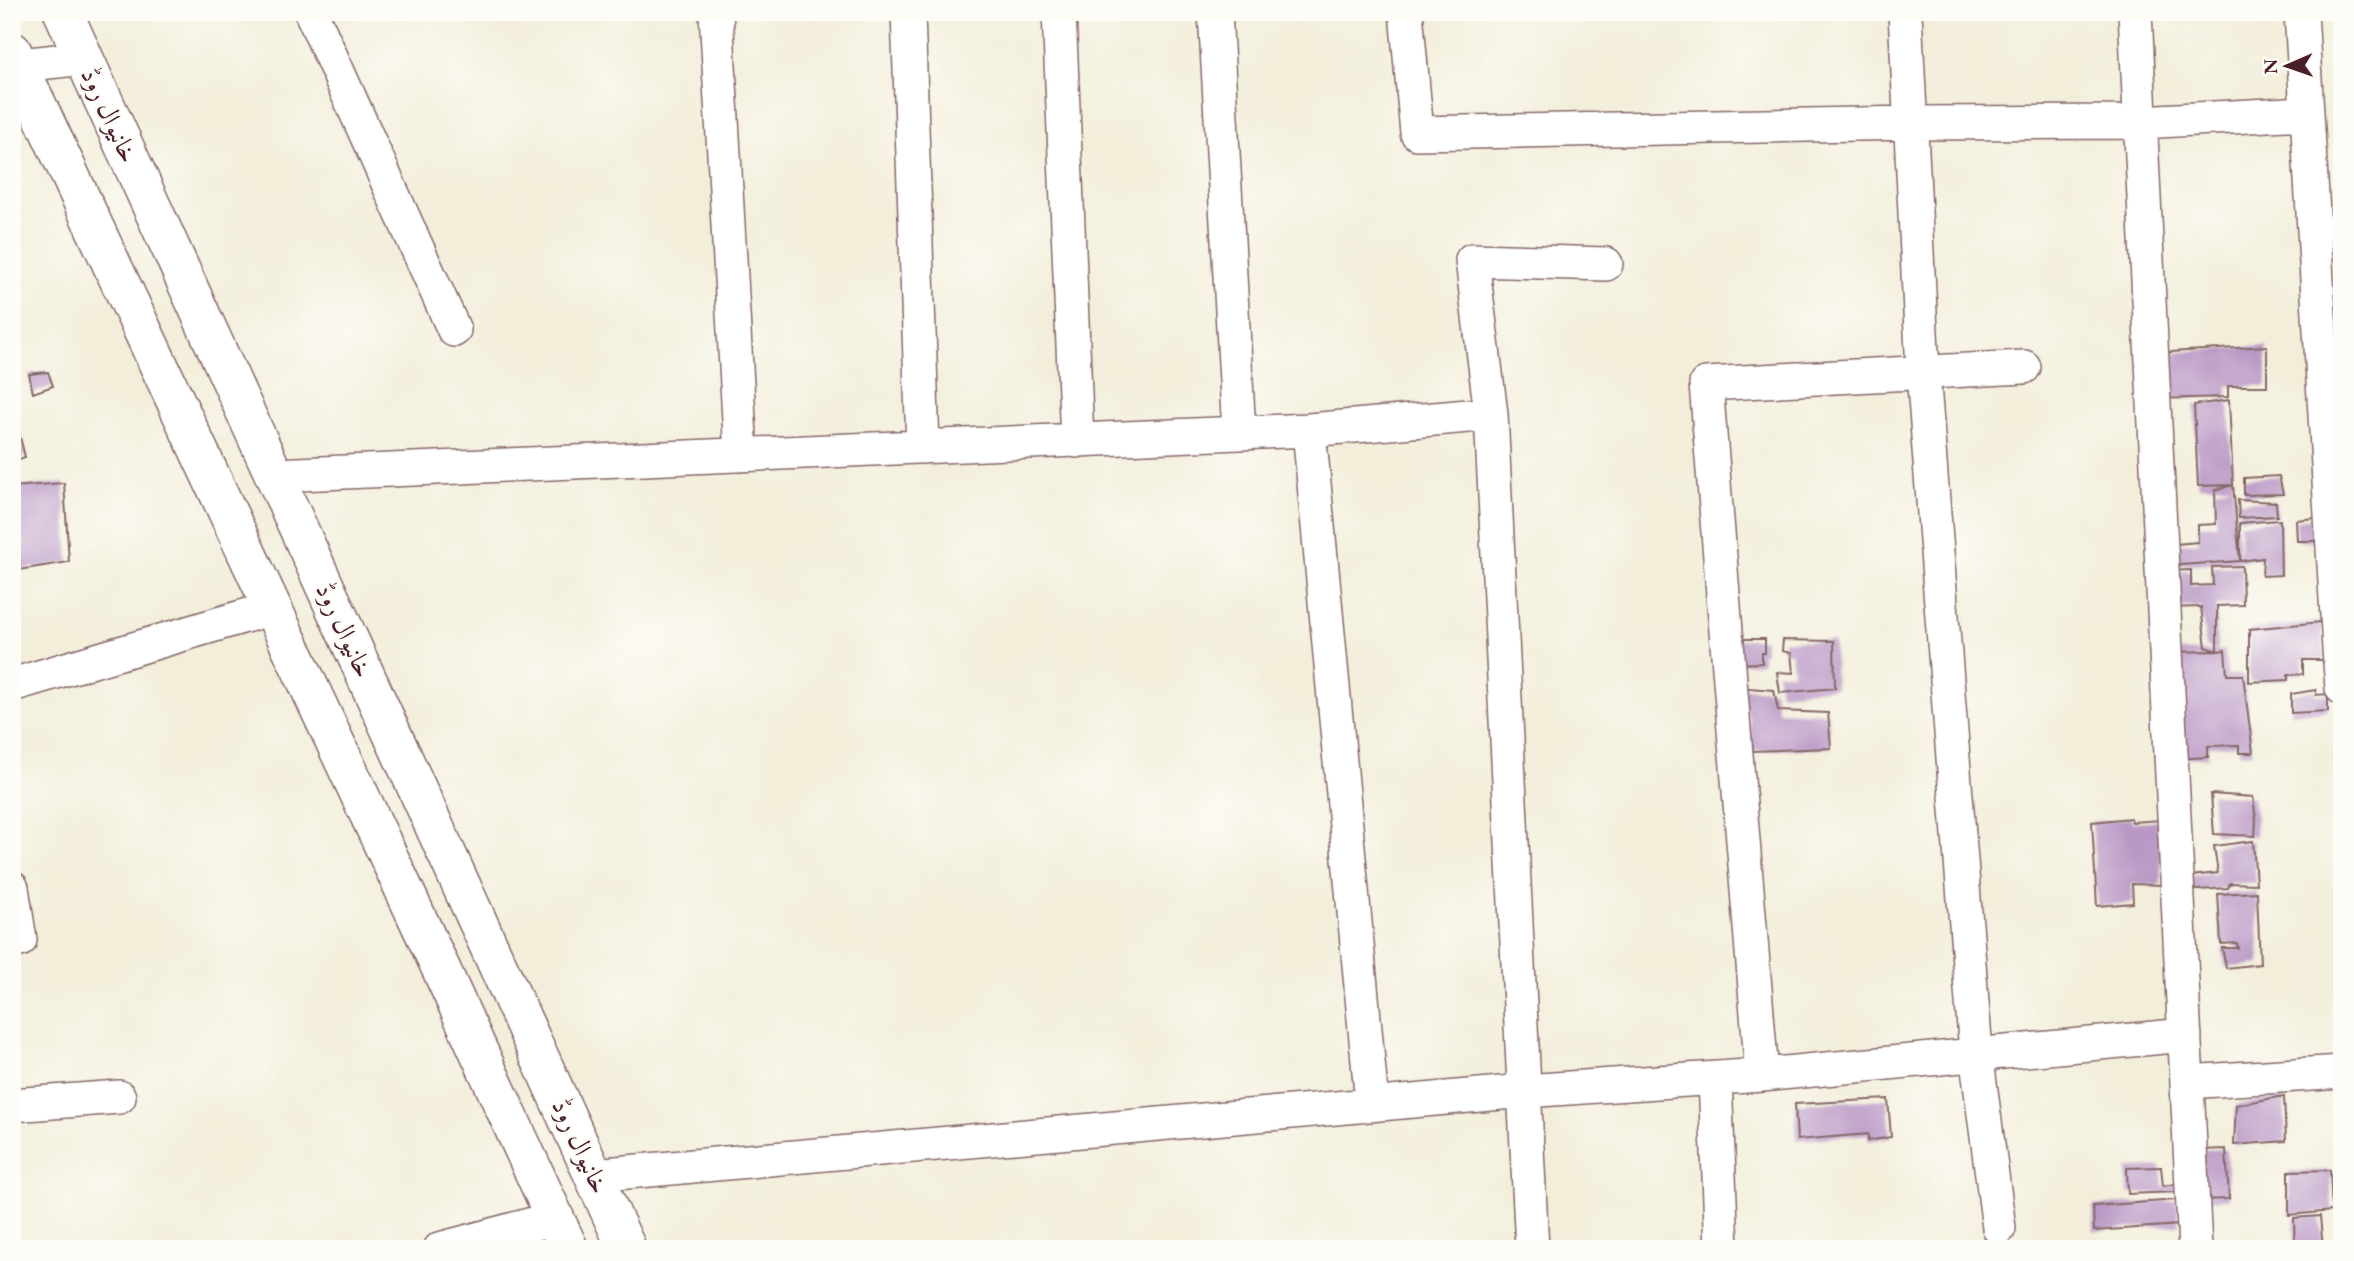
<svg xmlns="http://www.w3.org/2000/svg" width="2354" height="1261" font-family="'EB Garamond',Amiri,serif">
<rect width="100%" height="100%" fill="#fdfcf7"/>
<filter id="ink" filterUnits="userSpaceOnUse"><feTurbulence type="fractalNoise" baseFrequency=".0143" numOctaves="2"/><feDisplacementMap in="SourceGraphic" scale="14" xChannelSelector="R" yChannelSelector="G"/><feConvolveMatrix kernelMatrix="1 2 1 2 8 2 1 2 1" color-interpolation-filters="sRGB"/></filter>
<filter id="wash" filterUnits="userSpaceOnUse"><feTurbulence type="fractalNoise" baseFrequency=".00686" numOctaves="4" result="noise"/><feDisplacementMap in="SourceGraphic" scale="28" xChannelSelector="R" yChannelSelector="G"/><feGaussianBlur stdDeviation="1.57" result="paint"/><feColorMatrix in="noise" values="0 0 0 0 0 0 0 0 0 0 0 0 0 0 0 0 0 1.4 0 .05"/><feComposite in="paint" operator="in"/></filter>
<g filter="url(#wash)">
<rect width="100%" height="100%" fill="#f3eeda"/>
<g id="blocks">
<path fill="#b998c5" d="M2267,346v40h-39v11l-75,2 2,-46z
M48,372l5,14 -20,7 -4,-19z
M2229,400l4,85 -35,1 -4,-81z
M12,417h3l10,40 -13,5z
M2279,476l4,18 -39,1v-17z
M64,483l5,79 -57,9v-84z
M2233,485l7,76 -75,5v-21l33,-3v-17l18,-1 -1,-34z
M2238,500l38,2 1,14 -38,2z
M2315,518l1,23h-19l-1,-21z
M2280,520l1,55 -19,1 1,-18 -23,3v-38z
M2242,566l1,39 -26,1v45l8,-1 2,25h16l10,78h-14v-8l-31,1v11l-32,2 -6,-107 47,-1 -11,-4 -5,-40 -33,1 -2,-37 25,-1v16l22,-1 -1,-18z
M2321,622l4,38h-22v14l-15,1v5l-39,2v-53z
M1731,639h34v14h-3v10l-28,1z
M1783,640l51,1 1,47 -55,5 -3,-21 16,1 -2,-20 -9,-2z
M1735,687l39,3 4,21 50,2 3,35 -78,3 -4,-33z
M2316,690v5l12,-1v17l-37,2v-19z
M2211,794l42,3 3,23 -1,16 -41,-2z
M2131,818l1,4 30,-2 -1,65 -29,-1 1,19 -36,3 -5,-84z
M2253,841l3,43 -26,-1 -2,5 -46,3 -1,-14 37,-4 -4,-27z
M2257,892l3,72 -34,4 -4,-20h16l-1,-5 -16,1 -3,-50z
M2284,1096l2,45 -52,4 2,-40z
M1888,1099l3,38 -23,4v-7l-71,6 -2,-36z
M2226,1149l3,50 -29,1 -1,-50z
M2161,1167l2,19 14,-2 -1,8 -48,2 -1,-26z
M2330,1170l2,41 -43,4v-44z
M2177,1200l2,25 -85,6 -1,-25z
M2320,1216l3,33h-28l-1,-31z"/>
</g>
</g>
<g filter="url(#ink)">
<use href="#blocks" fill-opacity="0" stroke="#856768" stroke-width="2"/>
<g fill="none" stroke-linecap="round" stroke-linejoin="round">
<g stroke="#856768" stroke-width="36">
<path id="street" d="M311,12l143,318
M716,12l25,443
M908,12l15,435
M1059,12l18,429
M1215,12l24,421
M1406,12l11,121 493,-10 230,-1 167,-9
M1905,12l18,360 53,681 23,175
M2135,12l60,1237
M2301,12l38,637h3
M12,66l72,-8
M1491,414l-19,-154 134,4
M1309,430l63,674
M275,475l1034,-45 182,-16 41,835
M2339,649l3,39
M12,685l260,-77
M12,888l8,52
M1762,1075l-56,-691 318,-17
M1715,1079l7,170
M2187,1082l155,-10
M12,1105l107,-8
M594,1175l930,-84 238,-16 423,-40
M440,1249l115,-31"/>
</g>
<g stroke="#856768" stroke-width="41">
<path id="primary" d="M63,12l564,1237
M12,51l424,907 133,291"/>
</g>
<use href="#street" stroke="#fff" stroke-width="33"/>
<use href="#primary" stroke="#fff" stroke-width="38"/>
</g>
</g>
<g text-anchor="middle" stroke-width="5" stroke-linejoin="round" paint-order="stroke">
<g font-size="26" fill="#4a1f2b" stroke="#fdfcf7">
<text transform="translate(110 115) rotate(65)" y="9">خانیوال روڈ</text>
<text transform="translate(345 630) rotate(65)" y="9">خانیوال روڈ</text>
<text transform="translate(581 1146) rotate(65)" y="9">خانیوال روڈ</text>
</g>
</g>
<rect width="2354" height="1261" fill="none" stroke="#fdfcf7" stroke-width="42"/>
<g transform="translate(2287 66) rotate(268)" stroke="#fdfcf7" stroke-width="5" paint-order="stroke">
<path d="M0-5L12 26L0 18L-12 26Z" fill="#4a1f2b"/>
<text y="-10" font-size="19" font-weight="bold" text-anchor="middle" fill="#4a1f2b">N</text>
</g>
</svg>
